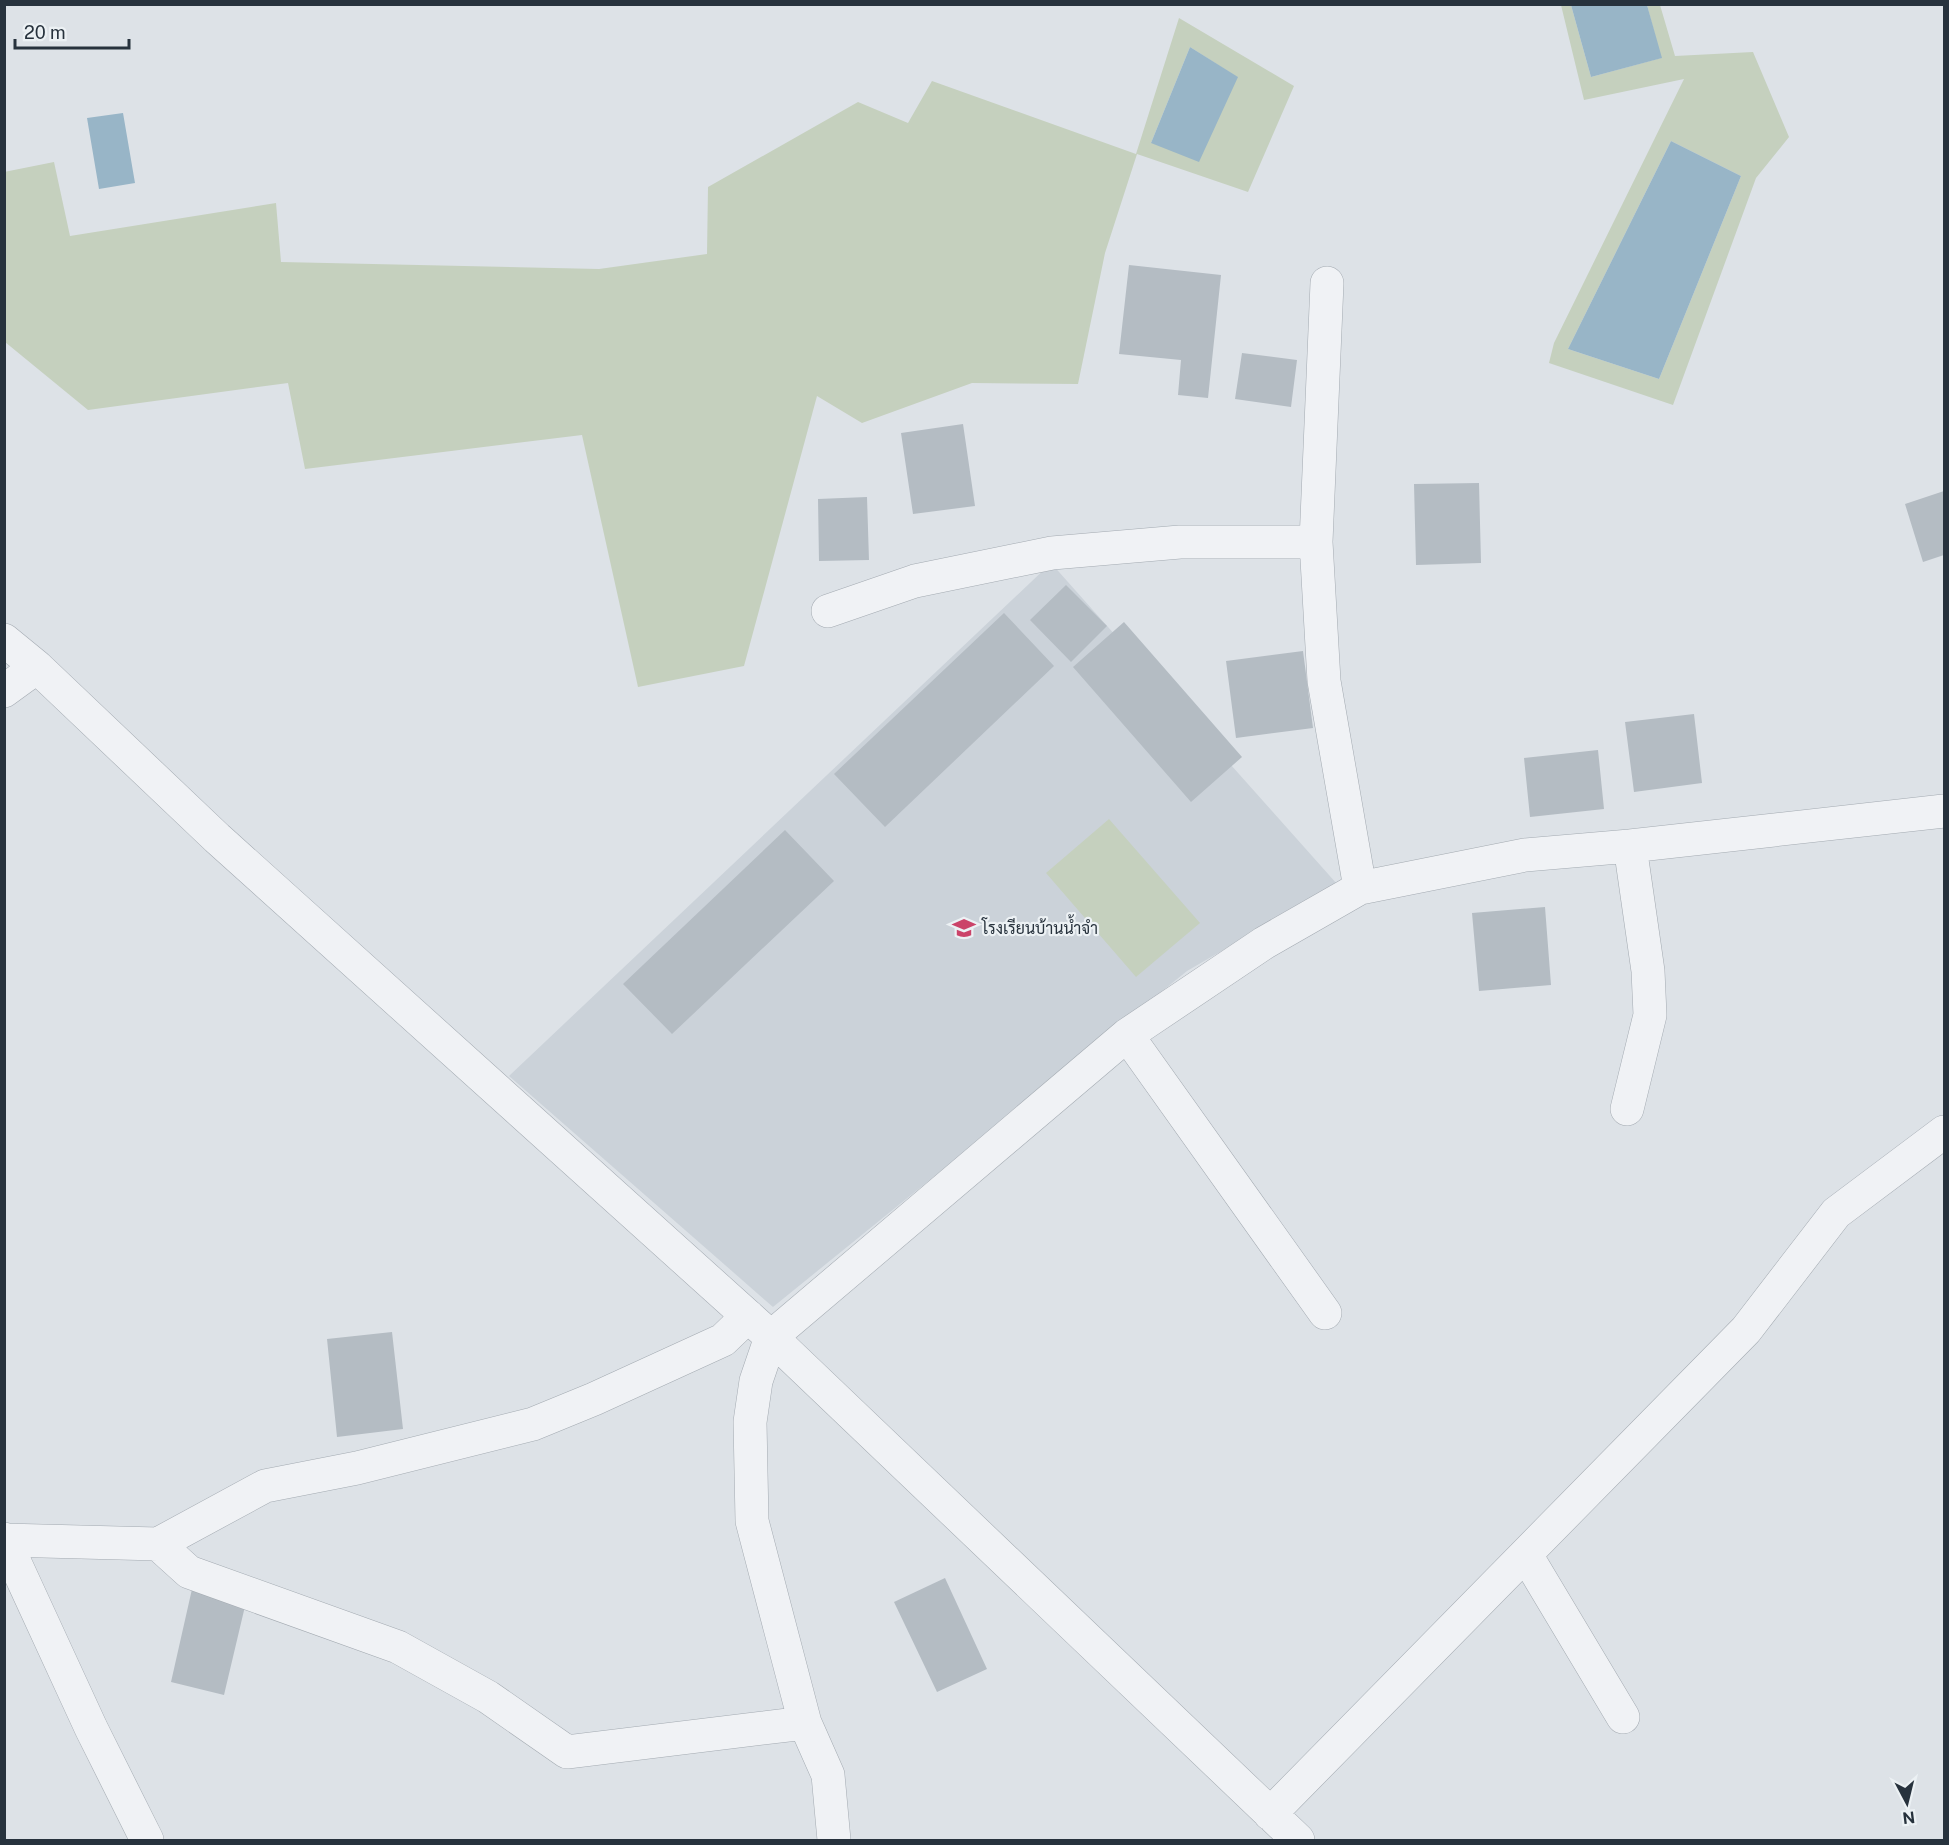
<svg xmlns="http://www.w3.org/2000/svg" width="1949" height="1845" font-family="'Public Sans',Sarabun,sans-serif">
<rect width="100%" height="100%" fill="#dde2e7"/>
<path fill="#cbd2d9" d="M1051,563l286,321 -150,87 -414,336 -264,-231z"/>
<path fill="#c5d0be" fill-rule="evenodd" d="M1561,5h10l20,72 70,-19 -14,-53h13l15,51 78,-4 36,85 -33,41 -83,227 -124,-42 5,-20 130,-264 -100,21zM1671,141l70,35 -82,203 -91,-30z
M1179,18l115,68 -46,106 -111,-38 -32,99 -27,131 -106,-1 -110,40 -45,-27 -73,270 -106,21 -56,-252 -277,34 -17,-86 -200,27 -83,-68 -1,-170 50,-10 16,74 206,-33 5,59 318,7 108,-15 1,-67 150,-85 50,21 24,-42 204,73zM1190,47l47,30 -86,66z
M1109,819l91,104 -64,54 -90,-104z"/>
<path fill="#98b5c7" d="M1571,5h76l15,53 -71,19z
M1190,47l48,30 -39,85 -48,-19z
M123,113l12,70 -36,6 -12,-71z
M1671,141l70,35 -82,203 -91,-30z"/>
<path fill="#b4bcc3" d="M1129,265l92,10 -13,123 -30,-3 3,-35 -62,-6z
M1242,353l55,7 -6,47 -56,-8z
M963,424l12,82 -62,8 -12,-81z
M1479,483l2,80 -65,2 -2,-81z
M1944,491v64l-21,7 -18,-58z
M867,497l2,63 -50,1 -1,-62z
M1066,585l41,41 -36,36 -41,-42z
M1004,613l50,53 -169,161 -51,-53z
M1124,622l118,135 -51,45 -118,-135z
M1303,651l10,77 -77,10 -10,-77z
M1694,714l8,69 -68,9 -9,-70z
M1598,750l6,59 -74,8 -6,-59z
M785,830l49,51 -162,153 -49,-50z
M1545,907l6,78 -72,6 -7,-78z
M392,1332l11,97 -66,8 -10,-98z
M945,1578l42,91 -50,23 -43,-90z
M192,1589l54,13 -22,93 -53,-13z"/>
<g fill="none" stroke-linecap="round" stroke-linejoin="round">
<g stroke="#a3aab1" stroke-width="34">
<path id="minor" d="M1327,283l-11,259 8,139 36,207
M828,611l87,-30 137,-28 128,-11h136
M4,640l33,27 180,171 554,499 527,503
M4,691l33,-24
M1127,1035l198,278
M1627,1109l23,-94 -2,-44 -18,-125
M4,1539l87,189 56,112
M4,1540l154,4 107,-58 92,-18 176,-44 61,-25 129,-59 25,-24
M158,1544l31,28 209,75 90,50 79,55 238,-29
M1526,1555l97,162
M1270,1814l476,-484 90,-117 108,-81
M834,1840l-6,-65 -23,-52 -53,-202 -2,-99 6,-41 15,-44 356,-302 137,-92 96,-55 165,-33 105,-9 314,-35"/>
</g>
<use href="#minor" stroke="#f0f2f5" stroke-width="33"/>
</g>
<defs>
<g id="school-bare" transform="scale(1.8)"><path d="M0-5L7-2L0 1L-7-2ZM-4 1L0 2.5L4 1V4Q0 6-4 4Z" fill="#cb4369" stroke="#ecf1f4" stroke-width="2.5" paint-order="stroke"/></g>
</defs>
<g fill-rule="evenodd">
<use href="#school-bare" x="964" y="928"/>
</g>
<g text-anchor="middle" stroke-width="4.5" stroke-linejoin="round" paint-order="stroke">
<g font-size="16" fill="#27323d" stroke="#ecf1f4" text-anchor="start">
<text x="982" y="934">โรงเรียนบ้านน้ำจำ</text>
</g>
</g>
<rect width="1949" height="1845" fill="none" stroke="#27323d" stroke-width="12"/>
<g transform="translate(1907 1803) rotate(173)" stroke="#ecf1f4" stroke-width="4.5" paint-order="stroke">
<path d="M0-4.5L10 22L0 15L-10 22Z" fill="#27323d"/>
<text y="-9" font-size="16" font-weight="bold" text-anchor="middle" fill="#27323d">N</text>
</g>
<path d="M15 39v9h114v-9" fill="none" stroke="#27323d" stroke-width="3"/>
<text x="24" y="39" font-size="18" fill="#27323d" stroke="#ecf1f4" stroke-width="4.5" paint-order="stroke">20 m</text>
</svg>
